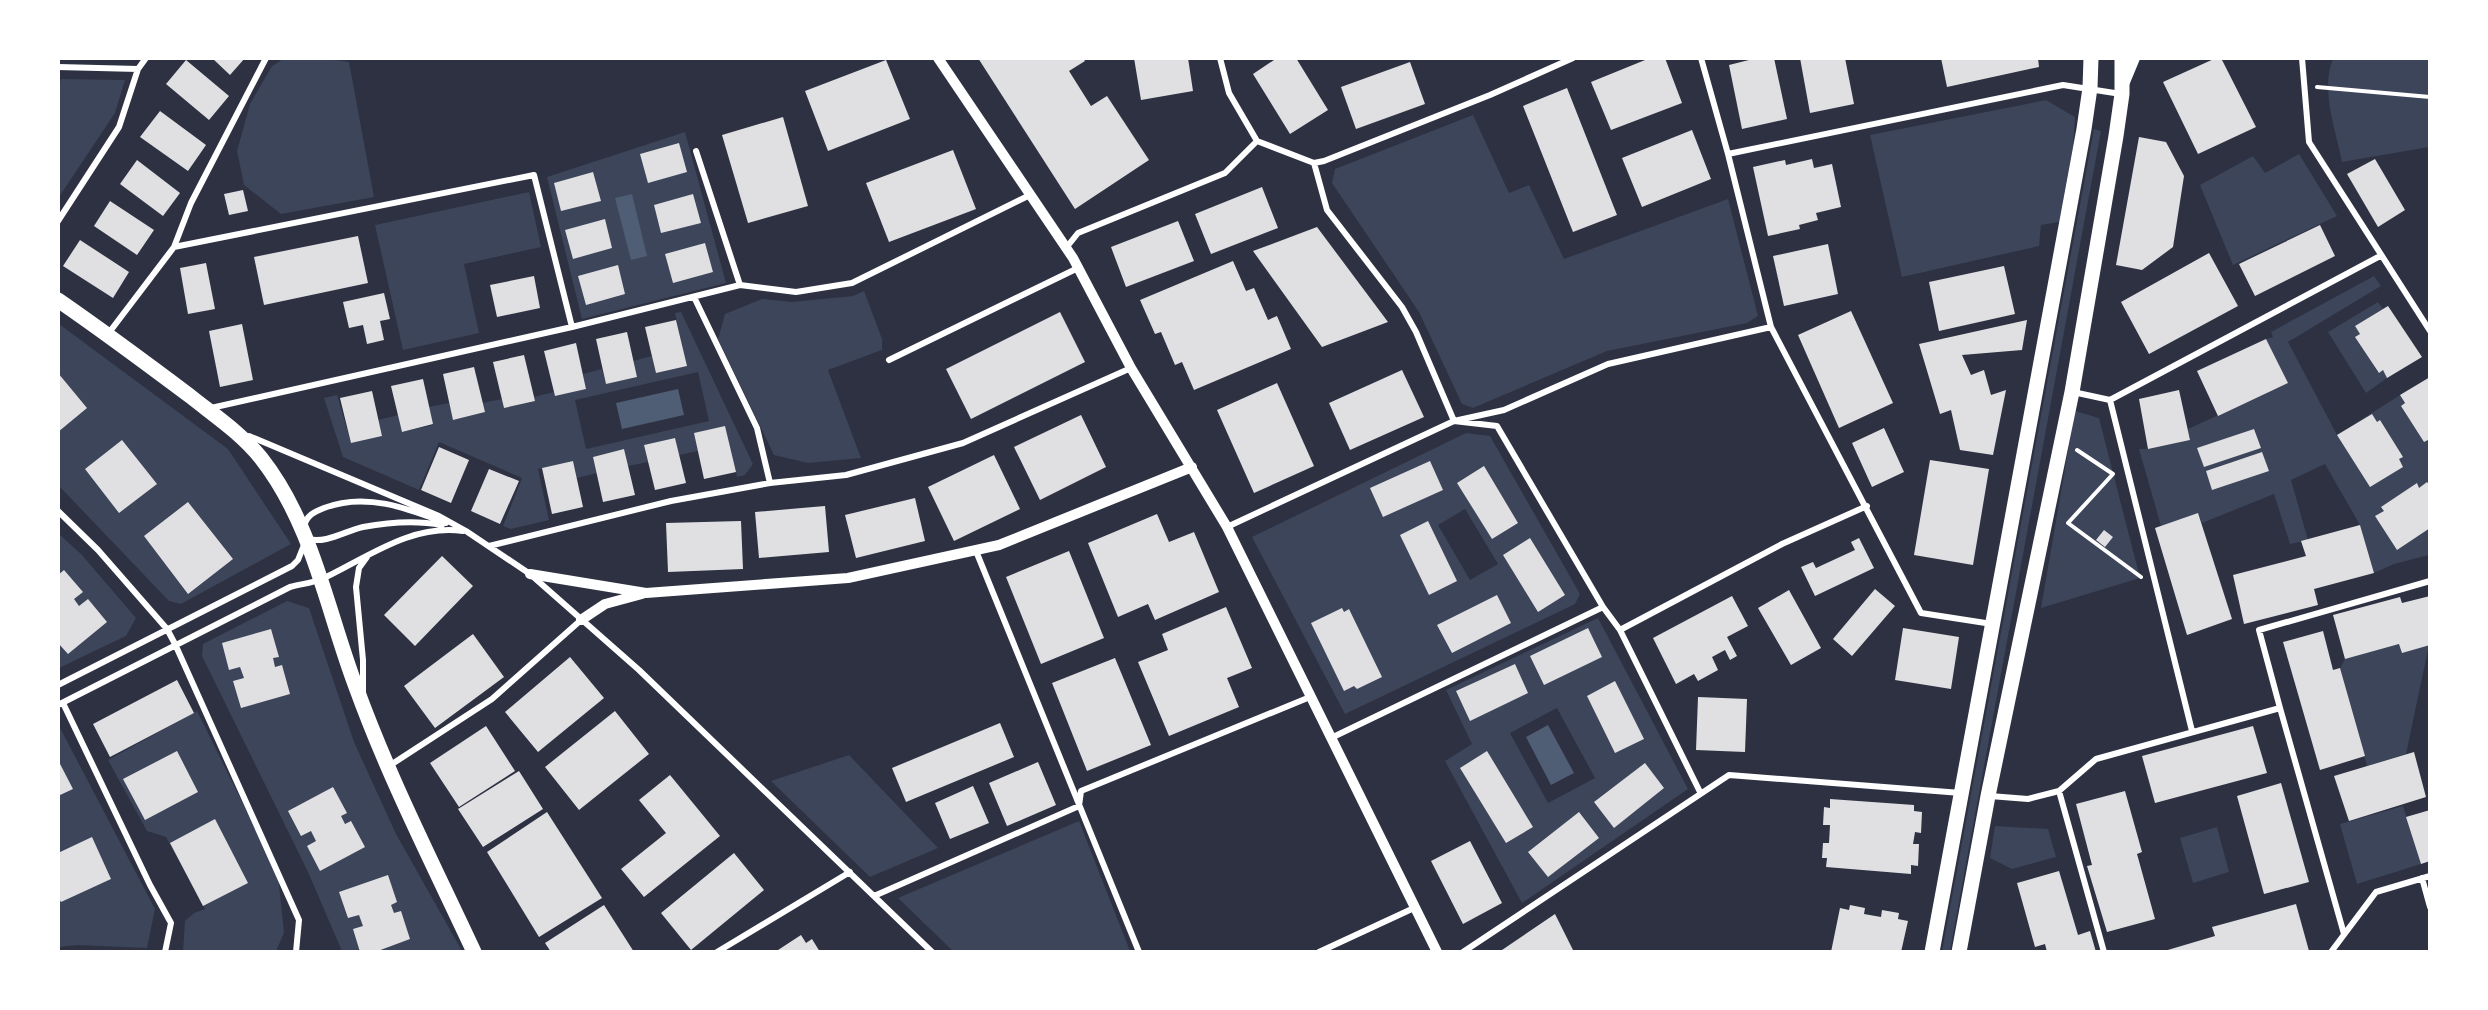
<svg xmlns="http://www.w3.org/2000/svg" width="2488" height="1010" font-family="'Open Sans',sans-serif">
<rect width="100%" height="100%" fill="#2d3142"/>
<path fill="#3c4559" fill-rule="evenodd" d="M321,58l28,4 25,135 -93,17 -37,-29 -7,-34 13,-47 22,-38 11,-7z
M2333,59h96v88l-87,15c-6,-31 -22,-73 -9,-103z
M61,79l64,1 -10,33 -56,84 -1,-104z
M2046,100l29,17 -2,30 -14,75 -18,3 -2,21 -137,31 -32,-142z
M1473,115l36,78 20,-8 35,74 164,-60 30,117 -11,7 -140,28 -134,57 -11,-4 -43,-92 -87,-129 3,-14z
M2094,129l7,2 -151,820h-8z
M685,132l41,151 -144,36 -35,-142z
M2299,154l38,62 -104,49 -33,-80 53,-29 12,17z
M529,192l12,55 -77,17 15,69 -76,17 -28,-125z
M2374,276l7,10 -93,56 49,93 63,-40 24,47 4,-3 1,3v113l-35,9 -20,9 -14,-48 -35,-61 -34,16 17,60 -18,4 -16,-50 -72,29 -4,-9 -37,12 -22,-77h9l42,-9 -2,-11 100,-46 -22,-44 7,-2 -2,-5z
M864,291l18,48v11l-54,20 33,88 -53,5 -34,-8 -56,-116 7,-25 37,-15 30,3 61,-6z
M2378,302l5,7 -28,17 5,8 -4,3 22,35 5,-2 4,8 -21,15 -38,-61z
M681,312l72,152 -8,11 -8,2 -1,-5 -38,-21 -19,4 -4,-17 -31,7 4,17 -20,4 -4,-17 -31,8 4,16 -20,5 -4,-17 -35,8 11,51 -38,9 -8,-3 19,-48 -83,-36 -20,48 -76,-33 -19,-59 13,-3 14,48 31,-7 -4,-16 20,-5 4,17 31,-7 -4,-18 20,-4 5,17 31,-8 -3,-9 20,-4 2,9 31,-7 -1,-4 20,-5 1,4 31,-7 -3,-15 19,-5 4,15 31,-7 -4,-16 19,-5 4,17 30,-7 -11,-53zM698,372l11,49 -123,28 -11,-49z
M59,324l169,125 63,95 -110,60 -12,-3 -110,-115z
M2075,411l24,7 41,160 -99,30z
M1466,433l24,3 90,158 -5,10 -230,110 -93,-177zM1465,509l33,55 -28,16 -32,-55z
M58,533l24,22 54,63 -10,18 -67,32z
M287,601l22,7 45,134 42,92 66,117h-120l-34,-79 -106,-216 1,-12z
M1598,618l90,171 -166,114 -77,-142 27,-17 -26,-54zM1557,708l38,70 -47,25 -38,-70z
M2399,644l30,1 -23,109 -39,12 -27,-98 5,-9z
M197,711l81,163 6,59 -8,18h-93l2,-30 9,-8 11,-4 -39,-72 -19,-6 -39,-71z
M58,724l97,185 -8,39 -70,-3 -18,2z
M849,755l89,93 -68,29 -99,-96z
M2403,806l18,58 -64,20 -17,-60z
M1079,821l51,130h-177l-55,-53z
M1995,826l53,3 8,28 -44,12 -22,-11z
M2217,827l12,45 -36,11 -13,-45z"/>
<path fill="#4f5d75" d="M632,194l15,62 -16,4 -16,-62z
M678,389l6,26 -62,14 -6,-26z
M1548,725l26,48 -23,12 -25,-48z"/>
<path fill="#e0e0e3" d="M212,58h33l-15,17z
M978,58h105l2,3 -16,10 22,35 16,-10 42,64 -74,49z
M1134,58h54l5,33 -52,9z
M1277,58h19l32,52 -38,24 -37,-60z
M1650,58h15l17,45 -71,27 -20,-48z
M1757,58h17l13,61 -45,10 -13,-64z
M1800,58h45l9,46 -44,9z
M1941,58h97l1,9 -92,20z
M2216,58h5l35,69 -58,27 -35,-72z
M186,60l43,36 -20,24 -43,-36z
M886,60l24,59 -82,32 -23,-60z
M1410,62l15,42 -69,25 -15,-42z
M1567,88l50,127 -44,17 -50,-126z
M160,111l46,34 -18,26 -48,-34z
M783,117l25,89 -60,17 -26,-88z
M1692,130l19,49 -69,28 -20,-49z
M2139,137l27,5 18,34 -11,71 -31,23 -26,-5z
M679,143l8,29 -39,11 -8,-29z
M953,150l23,59 -87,33 -23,-59z
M1812,159l2,9 18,-4 9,43 -25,6 2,7 -19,5 1,4 -32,7 -15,-69 32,-7 1,5z
M2375,159l30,51 -27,17 -31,-53z
M137,160l43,33 -17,23 -43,-32z
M593,172l8,29 -40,10 -7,-28z
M1262,187l16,41 -67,26 -16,-40z
M243,190l5,21 -19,4 -5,-21z
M693,194l8,29 -40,10 -7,-28z
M110,201l44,29 -17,25 -43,-29z
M605,219l7,29 -39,11 -8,-29z
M1178,221l16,40 -68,26 -15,-40z
M2320,225l15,31 -80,40 -16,-32z
M1317,227l71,95 -66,25 -69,-96z
M358,236l10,47 -104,22 -10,-48z
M80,240l49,32 -16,26 -50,-32z
M705,243l8,29 -40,11 -8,-29z
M1828,244l10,50 -54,12 -11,-50z
M2209,253l29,53 -89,48 -28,-52z
M1233,261l13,30 8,-3 14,32 9,-4 14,33 -97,41 -12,-28 -7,3 -14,-33 -6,2 -15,-34z
M206,263l9,46 -27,5 -8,-46z
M618,265l7,29 -39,11 -8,-29z
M2004,266l11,48 -76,17 -10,-49z
M534,276l6,32 -43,9 -7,-32z
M384,293l6,26 -10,2 4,19 -17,4 -4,-19 -14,3 -6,-26z
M2388,306l34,51 -35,21 -4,-8 -4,3 -24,-36 5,-3 -5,-8z
M1851,311l42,92 -54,25 -41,-93z
M1060,312l25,50 -114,57 -25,-50z
M676,320l11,46 -31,7 -11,-46z
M2027,320l-5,30 -60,5 9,20 13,-5 7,25 15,-5 -13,65 -33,-5 -9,-40 -11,4 -21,-70z
M242,324l11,56 -33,7 -11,-56z
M627,332l10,45 -31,7 -10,-45z
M2266,339l22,44 -70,33 -21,-45z
M576,343l10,46 -31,7 -11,-45z
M524,355l11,46 -31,7 -11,-46z
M474,367l11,45 -32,8 -10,-46z
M1402,370l22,47 -74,33 -21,-47z
M58,373l29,35 -29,24z
M2430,377v62l-6,3 -23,-36 4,-3 -5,-8z
M423,379l10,45 -31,8 -11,-46z
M1277,383l37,83 -60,27 -37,-83z
M2179,390l11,50 -42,9 -9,-50z
M372,391l10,45 -31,7 -11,-45z
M2372,414l5,8 3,-2 23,37 -4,2 4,8 -33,20 -33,-52z
M1081,415l25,52 -66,33 -26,-53z
M725,426l11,46 -32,7 -10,-46z
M1884,428l20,44 -32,15 -20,-44z
M2254,429l7,19 -57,19 -7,-19z
M675,438l11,45 -31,7 -11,-45z
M122,440l35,44 -38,29 -34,-44z
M439,447l30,13 -18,43 -30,-13z
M624,449l11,46 -32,7 -10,-45z
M2262,452l7,19 -57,19 -6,-19z
M994,455l26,54 -66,32 -26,-54z
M1930,460l59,9 -16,96 -59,-10z
M573,461l10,46 -31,7 -10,-46z
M1430,461l13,29 -60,27 -13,-29z
M1484,466l34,57 -26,16 -35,-56z
M489,469l30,12 -19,43 -29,-13z
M2427,482l3,4v42l-33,22 -22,-34 9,-5 -3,-4 36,-24 2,5z
M915,498l10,43 -69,17 -11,-43z
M188,502l45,57 -45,35 -44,-58z
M825,506l4,46 -70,6 -4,-46z
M2198,513l34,106 -45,16 -32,-107z
M1157,514l12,28 25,-10 25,60 -64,28 -7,-16 -30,13 -30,-74z
M741,521l2,48 -75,3 -2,-49z
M1428,521l29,60 -28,14 -29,-60z
M2360,525l14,48 -60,16 4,16 -74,19 -11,-49 73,-19 -5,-15z
M2104,530l9,7 -8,10 -9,-7z
M1530,538l35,57 -27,17 -35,-57z
M1859,538l15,30 -59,28 -14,-29 12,-5 3,6 39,-18 -4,-8z
M1069,551l35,87 -63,26 -35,-87z
M442,556l31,30 -58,60 -31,-31z
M64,570l19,22 -9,7 5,7 9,-7 19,23 -39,32 -10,-11v-68z
M1875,589l20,17 -43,50 -19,-17z
M1789,590l32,58 -30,17 -33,-57z
M1497,595l14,28 -59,30 -15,-28z
M1732,596l16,30 -21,11 10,19 -7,4 -5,-10 -13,7 6,13 -20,11 -4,-7 -18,10 -23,-46z
M2430,596v49l-28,8 -3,-9 -54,15 -12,-44 67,-18 2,6z
M1226,607l26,61 -25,10 12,29 -70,29 -31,-74 30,-12 -6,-16z
M1342,608l2,4 5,-3 33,68 -25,12 -3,-3 -10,5 -33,-68z
M1588,628l14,29 -58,28 -14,-29z
M1903,628l56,9 -8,52 -56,-9z
M271,629l8,28 -6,1 2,9 7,-2 8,29 -49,14 -8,-27 11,-3 -4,-11 -11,3 -7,-27z
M2323,631l10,39 7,-2 25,88 -45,14 -37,-128z
M473,634l31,43 -69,51 -31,-42z
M570,657l34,41 -66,54 -33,-40z
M1115,658l36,87 -64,26 -35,-88z
M1515,664l13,29 -58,28 -14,-30z
M177,680l17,33 -84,44 -17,-33z
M1615,681l29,58 -29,14 -28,-57z
M1698,697l49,2 -2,53 -49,-2z
M615,711l34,43 -70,56 -34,-43z
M1000,723l14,34 -108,45 -14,-34z
M486,726l29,45 -56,36 -29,-44z
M2253,726l14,47 -112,30 -13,-47z
M177,751l21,41 -53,28 -22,-41z
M1487,751l46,76 -27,16 -46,-75z
M2414,752l12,45 -77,24 -15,-45z
M58,760l15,29 -15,7z
M1038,762l18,43 -49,21 -18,-43z
M1645,763l19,25 -50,40 -20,-26z
M519,771l24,38 -60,38 -25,-38z
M670,775l50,61 -76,61 -23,-28 45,-36 -27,-33z
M2281,783l28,99 -45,12 -27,-98z
M973,786l16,37 -39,16 -15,-36z
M333,787l14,26 -6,3 4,8 6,-3 14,26 -45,24 -13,-25 9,-5 -5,-10 -10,5 -13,-25z
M2125,791l17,61 -5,2 18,65 -48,13 -20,-66 5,-1 -16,-61z
M1830,799l84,6v6l8,1 -1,21 -6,-1 -2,12h6l-1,22 -7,-1v9l-85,-7 1,-9h-5l1,-15h6l1,-18h-7l1,-18 6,1z
M2430,810v51l-9,3 -15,-47z
M547,812l55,86 -63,39 -52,-85z
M1579,812l20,26 -51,39 -20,-25z
M215,819l33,64 -45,23 -33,-63z
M92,837l19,42 -50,23 -3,-5v-44z
M1470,841l32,62 -39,21 -32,-63z
M734,853l30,37 -73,60 -30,-37z
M2059,871l19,64 12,-4 6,21h-49l-2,-8 -10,3 -18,-64z
M388,875l9,27 -6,3 3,8 7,-2 9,28 -35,13h-15l-7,-23 10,-3 -4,-11 -11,3 -9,-26z
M2296,904l13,47 -148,1 54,-16 -3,-9z
M604,905l30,47h-83l-6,-9z
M1850,905l15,3 -1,6 17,3 1,-7 17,3 -1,6 10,2 -7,31h-70l9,-44 9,2z
M1555,914l19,38h-75z
M801,935l5,8 6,-4 8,13h-45z"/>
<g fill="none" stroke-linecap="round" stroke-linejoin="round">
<path stroke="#fff" stroke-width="4" d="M2317,87l113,10
M2077,450l36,24 -45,49 73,54"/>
<path stroke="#fff" stroke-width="6" d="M1220,58l9,35 28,48
M1701,58l27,96 43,173 150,286 71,11
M2302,58l7,84 121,189
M58,67l80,2
M1257,141l57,22 10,-2 166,-66 83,-37
M696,151l44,134
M1728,154l335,-69 58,9
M1314,163l13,47 75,97 14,25 38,89 43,5 106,181 17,23 80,162
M58,221l61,-94 19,-58 8,-11
M174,247l360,-72 38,152
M1066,248l12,-15 147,-60 32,-32
M694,297l63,131 13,55
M108,334l66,-87 17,-44 75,-145
M889,360l189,-92
M2073,392l37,8 270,-144
M2110,400l82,331
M211,408l361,-81 168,-42 56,7 56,-9 178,-88
M249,436l190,80 27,15 64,43 109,96 293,282
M58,511l40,39 69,79 8,15 124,276 -3,32
M304,526c3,-11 10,-14 20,-18 41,-16 83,0 122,15
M1227,527l227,-106 50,-11 104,-46 163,-37
M308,539c18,5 37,-8 55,-12 26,-5 53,-7 79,-2
M489,546l182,-45 99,-18 76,-8 117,-32 168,-75
M976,551l163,401
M1620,630l162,-86 85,-38
M58,685l234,-119 6,-6 6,-15
M363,691v-31l-7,-73 3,-19 8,-11
M63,703l87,182 21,38 -6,29
M58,705l232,-118c11,-3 22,-4 32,-8 45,-21 88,-55 141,-48
M2280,708l64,226
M1331,738l272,-131
M389,766l103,-67 89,-79
M2059,791l45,161
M1990,796l38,3 31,-8 37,-32 184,-51 -21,-78 171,-49
M2422,878l8,29
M874,896l205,-90 2,-15 229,-94
M717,952l133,-80
M1319,952l95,-44
M1463,952l266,-177 232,18
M2331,952l45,-60 54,-16"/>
<path stroke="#fff" stroke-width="10" d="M938,58l135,200 58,110 96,159 210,425
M2125,82l10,-24
M530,574l116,19 202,-15 151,-33 193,-78
M581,620l24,-16 37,-10"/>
<path stroke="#fff" stroke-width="15" d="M58,300c45,31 88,63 132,96 25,20 51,37 71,62 52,66 66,153 95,229 33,91 77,177 118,265
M1932,952l152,-823 6,-41 1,-30
M1959,952l29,-156 84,-404 44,-256 6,-42v-36"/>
</g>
<rect width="2488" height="1010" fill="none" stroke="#ffffff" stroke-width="120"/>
</svg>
